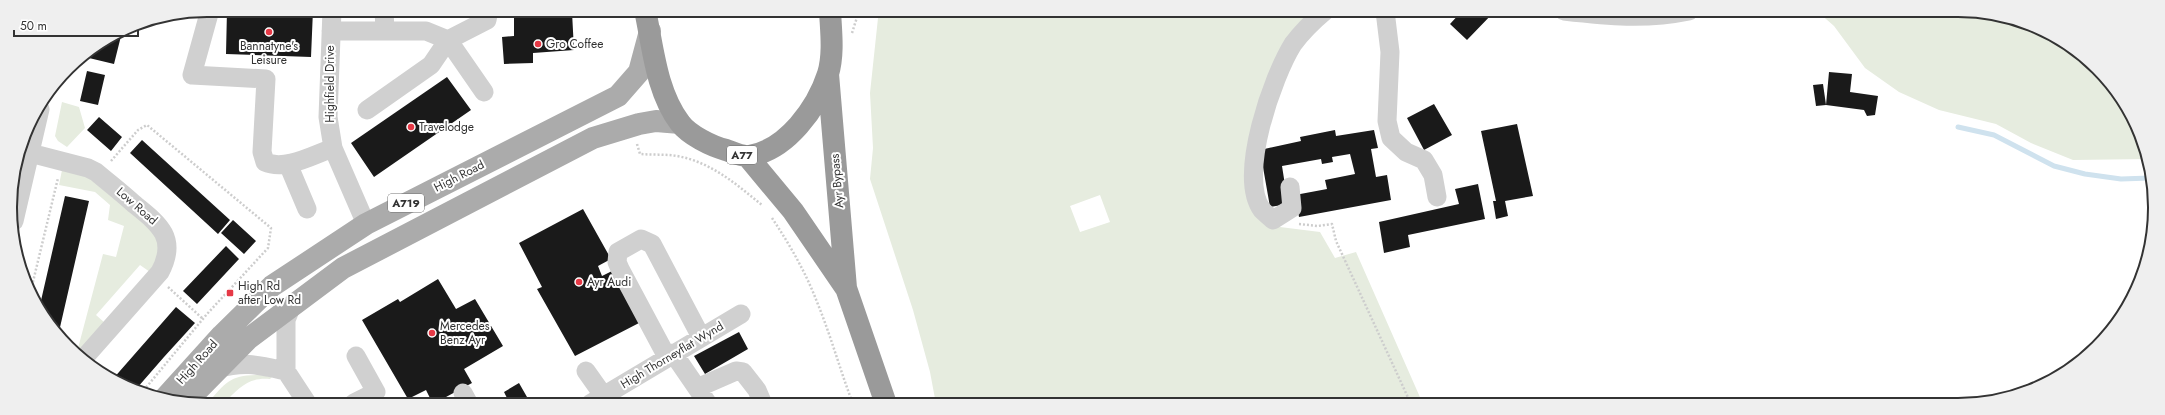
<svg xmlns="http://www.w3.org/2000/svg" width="2165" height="415" font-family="Jost,sans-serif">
<rect width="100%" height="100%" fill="#fff"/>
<path fill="#e6ecdf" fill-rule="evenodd" d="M885,11h431l-69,153c-2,31 -1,36 18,61l55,7 15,26 21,-6 67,152h-487l-6,-32 -17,-62 -43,-131 3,-31 -3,-55 8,-75zM1100,195l10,27 -30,10 -10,-26z
M1818,12h165l73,24 58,51 34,72 -75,1 -42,-17 -35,-19 -57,-14 -40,-18 -34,-24 -31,-42z
M62,102l17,5 6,21 -18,19 -9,-6 -3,-5z
M62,170l26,7 64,53c12,18 6,25 -2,42l-10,-7 -44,50 9,8 -28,29 26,-98 13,3 8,-31 -16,-6 2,-15 -15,-13 -36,-7z
M260,375l12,2 -2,2c-22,-2 -31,9 -46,24h-16c18,-21 22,-28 52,-28z"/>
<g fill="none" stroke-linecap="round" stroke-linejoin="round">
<path stroke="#cfe2ee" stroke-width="5" d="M1958,127l36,8 60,31 31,8 36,5 29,-1"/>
</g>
<path fill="#1a1a1a" d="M227,10h86l-2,47 -85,-3z
M1462,11h33l-28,29 -17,-16z
M572,12l2,38 -41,3v10l-29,1 -2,-27 12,-1v-22z
M122,32l-8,32 -25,-6 2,-5z
M87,71l18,4 -7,30 -18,-4z
M1829,72l23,2 -2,18 28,4 -3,19 -8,1 -3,-6 -38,-5 -10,1 -3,-21 10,-1 3,21z
M447,77l24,33 -97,67 -23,-34z
M1434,104l18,31 -28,15 -17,-32z
M99,117l23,20 -11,14 -24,-21z
M1517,124l16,72 -28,5 3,15 -12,3 -3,-18h3l-15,-70z
M1335,130l1,6 38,-6 4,18 -7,1 5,28 11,-2 4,25 -92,17 -4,-22 32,-6 -2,-9 30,-6 -5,-20 -18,3 1,5 -11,2 -1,-5 -39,7 6,38 -18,3 -10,-57 41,-9 -1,-4z
M142,140l88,80 -12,14 -88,-81z
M1478,184l7,35 -77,16 2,12 -26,6 -5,-31 80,-18 -4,-15z
M65,196l24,5 -31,135 -18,-31z
M583,209l28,50 -13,7 4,10 10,-5 27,52 -64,33 -38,-67 5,-2 -23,-44z
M233,220l23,21 -12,13 -23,-21z
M226,246l13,13 -42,45 -14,-13z
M438,279l18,30 19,-10 28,47 -39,23 8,14 -39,21 -7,-14 -18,9 -46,-79 36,-21 2,3z
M176,307l19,16 -31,34 -27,31 -25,-8z
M739,332l9,17 -43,25 -11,-18z
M519,383l12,21h-21l-6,-12z"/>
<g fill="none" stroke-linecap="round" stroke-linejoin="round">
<path stroke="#cdcdcd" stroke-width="2.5" stroke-dasharray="2 2" stroke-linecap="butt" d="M852,33l7,-22
M637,144l3,10c12,1 25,0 37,2 34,6 59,28 85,49
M111,161l27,-31 9,-5 124,103 -3,20 -61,66 -63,76
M772,218c18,27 34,55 45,84 14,34 23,68 36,102
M1299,224l19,2 14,-2 4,17 75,163
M168,287l35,32
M31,290l27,-112"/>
<path stroke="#d0d0d0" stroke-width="19" d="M210,10l-18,65 74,4 -4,73 3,10c20,9 48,-7 68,-14
M332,10l-4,107 5,31 33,76
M384,10l1,21
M1385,11l5,41 -3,69 4,17 15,14 18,8 9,15 4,22
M1564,11c44,5 81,9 125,0
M331,31h95l22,9 36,52
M367,110l64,-45 17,-25 39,-20 2,-10
M30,153l58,15 8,4c13,11 26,21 38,32 25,20 44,34 26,68l-76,86
M288,164l19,45
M1290,187l2,21 -19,12c-3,-3 -8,-7 -11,-10 -25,-34 11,-134 31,-166 9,-12 20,-23 32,-33
M14,221l26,-112
M673,353l35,51
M667,357l-47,-88 -3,-7 1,-10 23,-13 11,5 49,93
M217,369c28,-8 41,-4 69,2l21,32
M286,371v-51l6,-15
M586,371l17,24
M697,388l39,-17 7,1 14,18 6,14
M463,393l6,11
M354,403l22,-11 -20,-36
M590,404l151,-90"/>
<path stroke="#ababab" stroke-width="22" d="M165,398l57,-63 50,-49 94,-62 252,-128 21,-24 11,-41
M185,403l63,-64 95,-71 250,-130 46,-14 17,-3 24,2"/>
<path stroke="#9a9a9a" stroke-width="22" d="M645,10c8,37 11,81 35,113 9,12 31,23 46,27 6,2 17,7 23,6 38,-6 68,-48 79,-82 6,-20 3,-43 2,-63
M828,74l18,214 40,116
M748,157l45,54 52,76"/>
</g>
<g fill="#e63946" stroke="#fff" stroke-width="1.5">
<circle cx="269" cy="32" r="4"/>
<circle cx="538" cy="44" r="4"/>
<circle cx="411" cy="127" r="4"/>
<circle cx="579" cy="282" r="4"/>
<rect x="226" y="289" width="8" height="8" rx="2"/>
<circle cx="432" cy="333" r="4"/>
</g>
<g text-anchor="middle" stroke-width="4" stroke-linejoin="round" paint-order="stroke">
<g fill="#fff" stroke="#707070" stroke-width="1">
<rect x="727" y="146" width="30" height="18" rx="3"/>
<rect x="388" y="194" width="36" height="18" rx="3"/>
</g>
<g font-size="11" font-weight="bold" fill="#333">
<text x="742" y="159">A77</text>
<text x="406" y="207">A719</text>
</g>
<g font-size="12" fill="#333" stroke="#fff" text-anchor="start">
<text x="546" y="48">Gro Coffee</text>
<text x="269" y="50" text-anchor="middle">Bannatyne's<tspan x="269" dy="14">Leisure</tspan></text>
<text x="419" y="131">Travelodge</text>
<text x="587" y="286">Ayr Audi</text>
<text x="238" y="290">High Rd<tspan x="238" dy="14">after Low Rd</tspan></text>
<text x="440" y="330">Mercedes<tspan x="440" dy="14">Benz Ayr</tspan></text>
</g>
<g font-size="12" fill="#333" stroke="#fff">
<text transform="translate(330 84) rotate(-90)" y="4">Highfield Drive</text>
<text transform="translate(459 176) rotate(-27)" y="4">High Road</text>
<text transform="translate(837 181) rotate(-95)" y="4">Ayr Bypass</text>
<text transform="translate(137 206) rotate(41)" y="4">Low Road</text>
<text transform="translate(672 355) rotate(-31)" y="4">High Thorneyflat Wynd</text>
<text transform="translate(197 362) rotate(-48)" y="4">High Road</text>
</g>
</g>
<path d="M0 0H2165V415H0ZM207 17H1958A190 190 0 0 1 2148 207V208A190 190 0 0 1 1958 398H207A190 190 0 0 1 17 208V207A190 190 0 0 1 207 17Z" fill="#efefef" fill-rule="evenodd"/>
<path fill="none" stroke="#333" stroke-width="2" d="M207 17H1958A190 190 0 0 1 2148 207V208A190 190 0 0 1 1958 398H207A190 190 0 0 1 17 208V207A190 190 0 0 1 207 17Z"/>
<path d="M14 30v6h124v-6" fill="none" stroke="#333333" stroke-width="2"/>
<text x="20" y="30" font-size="12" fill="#333333" stroke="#ffffff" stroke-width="3" paint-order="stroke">50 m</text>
</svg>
